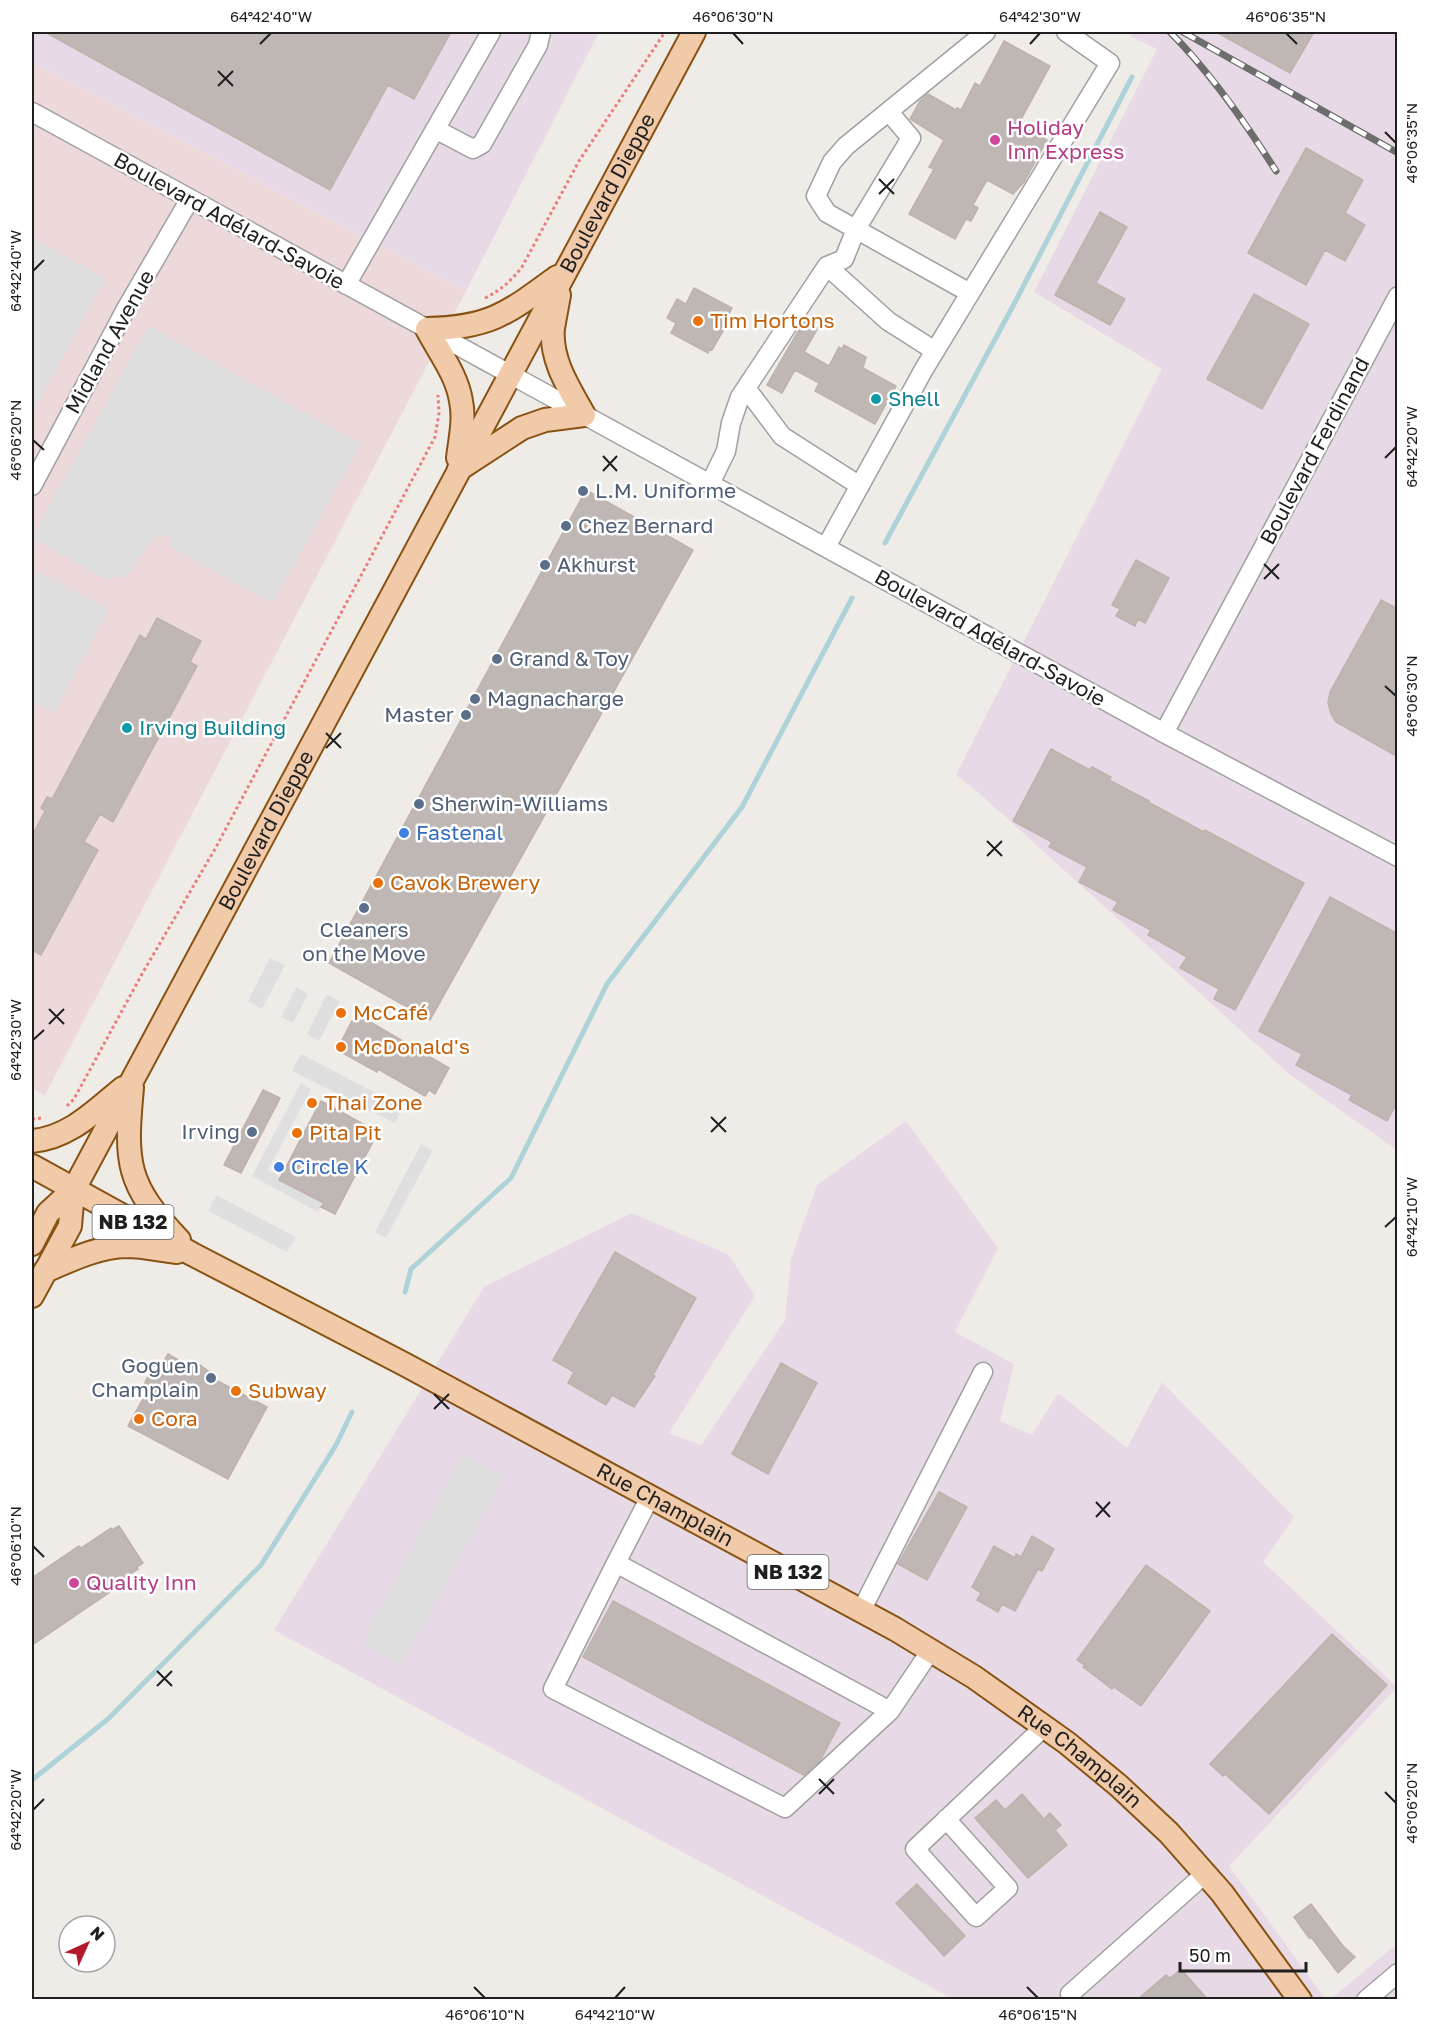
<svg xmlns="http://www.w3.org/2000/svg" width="1429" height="2031" font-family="'Golos Text',sans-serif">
<rect width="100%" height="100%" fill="#efebe7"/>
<path fill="#edd8da" d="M32,62l434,229 -421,804 -13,-6z"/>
<path fill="#e7dae6" d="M32,32h567l-133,259 -434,-229z
M1132,32h265v1118l-108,-76 -311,-282 -22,-17 206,-406 -128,-77 123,-243 -27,-13z
M906,1121l92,127 -43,84 59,32 -14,57 32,14 26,-42 69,55 35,-66 132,135 -31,45 134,125 -168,179 96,133h-372l-679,-369 210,-343 148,-74 97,42 26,41 -86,137 32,12 84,-125 6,-61 26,-74z
M1397,1944v55h-66z"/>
<path fill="#dfdfdf" d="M32,238l73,40 -73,136z
M148,326l213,118 -89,159 -100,-55 -2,-13 -16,3 -28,39 -21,2 -73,-41z
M38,572l71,36 -55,105 -22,-11v-77l3,-7 -3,-2v-32z
M270,958l15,7 -23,44 -14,-8z
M296,987l12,7 -15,29 -12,-6z
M327,994l13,7 -21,40 -12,-7z
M301,1054l102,53 -8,16 -103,-52z
M301,1083l10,6 -43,81 56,31 -6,11 -66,-36z
M421,1144l12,6 -47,88 -11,-6z
M216,1195l80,42 -9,15 -79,-41z
M463,1455l40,21 -102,188 -39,-21z"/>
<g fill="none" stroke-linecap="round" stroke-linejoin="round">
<path stroke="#add2d7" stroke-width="5" d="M885,543l128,-237 119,-229
M405,1292l6,-23 100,-91 96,-194 135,-177 110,-209
M32,1780l76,-61 153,-154 75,-120 16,-33"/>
</g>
<path fill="#bfb7b4" stroke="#bfb1ab" stroke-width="1.5" d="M45,32h406l-37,67 -26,-14 -58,105z
M1216,32h98l-24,41z
M1004,41l46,25 -32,59 29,15 -23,42 -11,12 -26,-14 -14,25 5,3 -7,13 -5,-2 -11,20 -46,-25 25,-45 -5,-2 15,-27 -34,-21 10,-18 8,-7 28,16 1,-2 4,2 14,-27 5,3z
M1306,148l57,32 -18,33 20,12 -20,36 -20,-11 -19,35 -58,-32z
M1100,212l27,15 -31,56 29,16 -15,26 -55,-30z
M694,288l38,20 -12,22 3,1 -11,19 -2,-1 -2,4 -37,-20 5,-10 -9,-5 10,-19 9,5z
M1254,294l55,30 -47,85 -55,-30z
M804,321l14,7 -14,24 25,14 10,-19 3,2 2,-4 22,12 -3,11 33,18 -21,38 -60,-33 4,-8 -24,-13 -13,23 -15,-8z
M586,490l107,60 -263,470 -101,-57z
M1136,560l33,18 -24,45 -7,-4 -3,7 -19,-10 4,-7 -8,-4z
M1381,600l17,9v148l-62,-35 -5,-8 -3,-11 2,-11z
M157,618l44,23 -11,21 7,4 -84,156 -13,-8 -16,28 14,8 -57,105 -9,-5v-114l13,-25 -4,-3 6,-11 5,2 88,-164 6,4z
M1051,749l39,21 2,-3 19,10 -2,3 40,21 -1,1 56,30 1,-2 99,53 -69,127 -21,-11 5,-10 -39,-21 7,-11 -39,-22 3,-5 -38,-20 5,-8 -39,-20 8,-15 -38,-20 3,-5 -39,-21z
M1330,897l68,37v167l-11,20 -38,-21 3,-5 -56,-30 6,-11 -43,-23z
M360,1016l89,52 -14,26 -6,-4 -4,6 -47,-27 -1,3 -40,-22 15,-29 5,2z
M263,1090l17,8 -39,75 -17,-8z
M321,1101l57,31 -43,82 -14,-7 3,-4 -45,-23z
M615,1252l81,46 -43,77 2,1 -21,31 -22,-12 -6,10 -38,-22 6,-11 -21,-12z
M168,1354l12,7 20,4 12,9 -2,3 57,30 -39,72 -100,-53 16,-29 -4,-2 7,-17 14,-12z
M781,1363l36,20 -49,91 -36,-20z
M939,1492l28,15 -40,73 -29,-16z
M119,1526l24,37 -6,4 1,2 -30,20 2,3 -78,53v-67l47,-32 2,2 30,-20 1,2z
M1032,1536l22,13 -12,22 -4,-2 -23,42 -13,-7 -4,8 -21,-12 4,-7 -9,-6 22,-41 21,12 1,-4 5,3z
M1146,1565l64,46 -69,95 -27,-19 -2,2 -29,-22 2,-2 -8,-5z
M613,1601l227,122 -20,38 -16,14 -221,-118z
M1332,1634l55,51 -118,129 -44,-40 -2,2 -13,-12z
M1022,1794l22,25 6,-6 11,12 -6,5 12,15 -39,33 -53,-60 21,-18 9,10z
M917,1884l48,52 -21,20 -48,-53z
M1311,1904l32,42 12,11 -17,16 -27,-36 -2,1 -15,-21z
M1181,1969l27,31h-71l29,-25 4,3z"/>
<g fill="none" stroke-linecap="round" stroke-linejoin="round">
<g stroke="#a0a0a0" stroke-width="21">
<path id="minor" d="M32,112l1132,621 234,124
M435,129l38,20 9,-5 56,-99 3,-13
M827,266l61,55 47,30
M346,285l145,-253
M970,293l-143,-80 -11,-17 16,-34 14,-16 140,-114
M746,388l36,48 78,50
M710,484l16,-33 5,-28 9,-26 87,-131 17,-7 12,-30 55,-91 -22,-26
M32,486l94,-177 64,-110
M826,547l98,-178 186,-306 -44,-31
M1164,733l234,-437
M650,1497l-34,66 274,148 41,-61
M616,1563l-63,126 232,119 105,-97
M861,1611l122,-239
M946,1819l62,69 -32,29 -61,-68 130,-123
M1070,1994l136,-121
M1366,2000l32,-27"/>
</g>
<g stroke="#885312" stroke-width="26">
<g id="major">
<path d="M458,458c2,-18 7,-38 3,-57 -4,-26 -22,-49 -34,-72 63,-1 81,-16 130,-52"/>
<path d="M459,469l63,-41 23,-8 39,-5c-15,-27 -34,-55 -31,-87 2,-11 4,-22 6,-33"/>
<path d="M132,1088c-7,75 -6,96 47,152"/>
<path d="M32,1141c37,-3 63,-30 91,-53"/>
<path id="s1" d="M32,1166l160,88 212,110 491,265 79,48 93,66 52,43 50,47 53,60 78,107"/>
<path id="s2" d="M32,1244l16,-31 26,-24 620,-1157"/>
<path d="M45,1271c26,-11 52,-24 81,-25 17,0 34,4 51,6"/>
<path d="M32,1296l38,-70 3,-36"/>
</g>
</g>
<path stroke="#e97e7f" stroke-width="3" stroke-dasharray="3 3" stroke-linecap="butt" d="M485,298c16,-8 26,-17 37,-31l57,-106 86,-129
M67,1106l7,-7 68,-125 73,-125 220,-412 4,-24 -1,-18
M32,1119l10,-1"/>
<use href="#minor" stroke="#fff" stroke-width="18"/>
<use href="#major" stroke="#f1caaa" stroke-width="22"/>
<g stroke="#6d6d6d" stroke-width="7">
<path id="rail" d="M1170,32c41,41 75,90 106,139
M1183,32l215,121"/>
</g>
<use href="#rail" stroke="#fff" stroke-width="4.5" stroke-dasharray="14" stroke-linecap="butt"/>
</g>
<path fill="none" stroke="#1f1f1f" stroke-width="2" d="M733,33l10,11M1286,33l11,11M260,44l11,-11M1030,44l10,-11M218,71l15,15M218,86l15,-15M1385,132l11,11M879,179l15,15M879,194l15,-15M33,271l11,-11M33,440l11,10M603,456l14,15M1385,458l11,-11M603,471l14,-15M1264,564l15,15M1264,579l15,-15M1385,686l11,10M326,733l15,15M326,748l15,-15M987,841l15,15M987,856l15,-15M49,1009l15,15M49,1024l15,-15M33,1040l11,-10M711,1117l15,15M711,1132l15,-15M1385,1227l11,-10M434,1394l15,15M434,1409l15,-15M1096,1502l14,15M1096,1517l14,-15M33,1546l11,11M157,1671l15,15M157,1686l15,-15M819,1779l15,15M1385,1792l11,11M819,1794l15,-15M33,1810l11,-11M474,1987l11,11M1027,1987l11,11M615,1998l10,-11"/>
<g fill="#d1479c" stroke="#fff" stroke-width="2">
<circle cx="995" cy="140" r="6"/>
<circle cx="74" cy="1583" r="6"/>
</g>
<g fill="#e8710a" stroke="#fff" stroke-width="2">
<circle cx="698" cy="321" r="6"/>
<circle cx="378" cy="883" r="6"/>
<circle cx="341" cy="1013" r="6"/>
<circle cx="341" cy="1047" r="6"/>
<circle cx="312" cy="1103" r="6"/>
<circle cx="297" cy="1133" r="6"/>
<circle cx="236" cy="1391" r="6"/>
<circle cx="139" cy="1419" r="6"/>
</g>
<g fill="#0f9aa8" stroke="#fff" stroke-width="2">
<circle cx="876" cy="399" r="6"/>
<circle cx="127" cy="728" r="6"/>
</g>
<g fill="#5c6f8a" stroke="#fff" stroke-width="2">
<circle cx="583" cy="491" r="6"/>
<circle cx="566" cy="526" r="6"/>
<circle cx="545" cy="565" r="6"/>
<circle cx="497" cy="659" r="6"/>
<circle cx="475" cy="699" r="6"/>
<circle cx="466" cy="715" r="6"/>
<circle cx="419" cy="804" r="6"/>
<circle cx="364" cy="908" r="6"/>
<circle cx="252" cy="1132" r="6"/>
<circle cx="211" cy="1378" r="6"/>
</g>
<g fill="#3f7fe0" stroke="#fff" stroke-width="2">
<circle cx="404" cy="833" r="6"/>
<circle cx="279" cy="1167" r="6"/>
</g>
<g text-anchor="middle" stroke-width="5" stroke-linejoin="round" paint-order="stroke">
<g fill="#fff" stroke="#626262" stroke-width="1.5">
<rect x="92.5" y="1205" width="81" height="34" rx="4.5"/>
<rect x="747.5" y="1555" width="81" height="34" rx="4.5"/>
</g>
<g font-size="20" font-weight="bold" fill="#1f1f1f">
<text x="133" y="1229">NB 132</text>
<text x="788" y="1579">NB 132</text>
</g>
<g font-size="21" fill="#b23c85" stroke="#fff" text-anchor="start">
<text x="1007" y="135">Holiday<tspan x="1007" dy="24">Inn Express</tspan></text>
<text x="86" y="1590">Quality Inn</text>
</g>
<g font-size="21" fill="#1f1f1f" stroke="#fff">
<text dy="7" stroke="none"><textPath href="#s2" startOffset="1200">Boulevard Dieppe</textPath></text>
<text transform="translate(229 221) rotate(29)" y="7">Boulevard Adélard-Savoie</text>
<text transform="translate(110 342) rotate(-61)" y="7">Midland Avenue</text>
<text transform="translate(1315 451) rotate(-62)" y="7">Boulevard Ferdinand</text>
<text transform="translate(990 638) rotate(29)" y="7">Boulevard Adélard-Savoie</text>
<text dy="7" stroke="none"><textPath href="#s2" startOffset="477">Boulevard Dieppe</textPath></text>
<text dy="7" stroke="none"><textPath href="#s1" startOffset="718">Rue Champlain</textPath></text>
<text dy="7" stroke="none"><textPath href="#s1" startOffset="1204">Rue Champlain</textPath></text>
</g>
<g font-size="21" fill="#c56008" stroke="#fff" text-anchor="start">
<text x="710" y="328">Tim Hortons</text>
<text x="390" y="890">Cavok Brewery</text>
<text x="353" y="1020">McCafé</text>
<text x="353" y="1054">McDonald's</text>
<text x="324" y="1110">Thai Zone</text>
<text x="309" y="1140">Pita Pit</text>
<text x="248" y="1398">Subway</text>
<text x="151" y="1426">Cora</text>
</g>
<g font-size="21" fill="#0d838f" stroke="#fff" text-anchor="start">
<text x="888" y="406">Shell</text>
<text x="139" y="735">Irving Building</text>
</g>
<g font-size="21" fill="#4e5e75" stroke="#fff" text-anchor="start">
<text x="595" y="498">L.M. Uniforme</text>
<text x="578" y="533">Chez Bernard</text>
<text x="557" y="572">Akhurst</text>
<text x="509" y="666">Grand &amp; Toy</text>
<text x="487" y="706">Magnacharge</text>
<text x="454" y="722" text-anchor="end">Master</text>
<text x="431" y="811">Sherwin-Williams</text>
<text x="364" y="937" text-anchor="middle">Cleaners<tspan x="364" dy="24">on the Move</tspan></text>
<text x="240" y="1139" text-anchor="end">Irving</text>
<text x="199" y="1373" text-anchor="end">Goguen<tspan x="199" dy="24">Champlain</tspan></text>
</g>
<g font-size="21" fill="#366cbe" stroke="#fff" text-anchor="start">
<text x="416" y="840">Fastenal</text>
<text x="291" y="1174">Circle K</text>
</g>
</g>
<rect width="1429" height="2031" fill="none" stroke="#ffffff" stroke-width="66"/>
<g transform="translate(87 1944) rotate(45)"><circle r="28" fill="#ffffff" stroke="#a5a5a5" stroke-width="1.5"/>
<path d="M0-4.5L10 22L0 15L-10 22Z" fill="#b6192b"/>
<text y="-9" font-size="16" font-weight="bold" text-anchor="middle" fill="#1f1f1f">N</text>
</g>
<path d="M1180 1962v9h126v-9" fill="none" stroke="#1f1f1f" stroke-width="3"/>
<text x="1189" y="1962" font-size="18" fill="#1f1f1f" stroke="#ffffff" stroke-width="4.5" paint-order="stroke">50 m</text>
<rect x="33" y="33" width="1363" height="1965" fill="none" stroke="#1f1f1f" stroke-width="2"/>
<g font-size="15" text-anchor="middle" fill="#1f1f1f">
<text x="271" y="22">64°42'40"W</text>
<text x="733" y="22">46°06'30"N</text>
<text x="1040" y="22">64°42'30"W</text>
<text x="1286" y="22">46°06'35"N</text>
<text transform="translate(1412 143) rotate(-90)" y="5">46°06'35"N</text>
<text transform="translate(16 271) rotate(-90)" y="5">64°42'40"W</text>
<text transform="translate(16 440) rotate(-90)" y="5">46°06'20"N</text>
<text transform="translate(1412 447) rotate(-90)" y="5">64°42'20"W</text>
<text transform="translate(1412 696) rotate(-90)" y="5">46°06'30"N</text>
<text transform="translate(16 1040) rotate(-90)" y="5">64°42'30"W</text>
<text transform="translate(1412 1217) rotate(-90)" y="5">64°42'10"W</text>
<text transform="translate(16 1546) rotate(-90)" y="5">46°06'10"N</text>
<text transform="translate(1412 1803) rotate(-90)" y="5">46°06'20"N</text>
<text transform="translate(16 1810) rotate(-90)" y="5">64°42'20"W</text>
<text x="485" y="2020">46°06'10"N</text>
<text x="615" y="2020">64°42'10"W</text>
<text x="1038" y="2020">46°06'15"N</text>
</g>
</svg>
